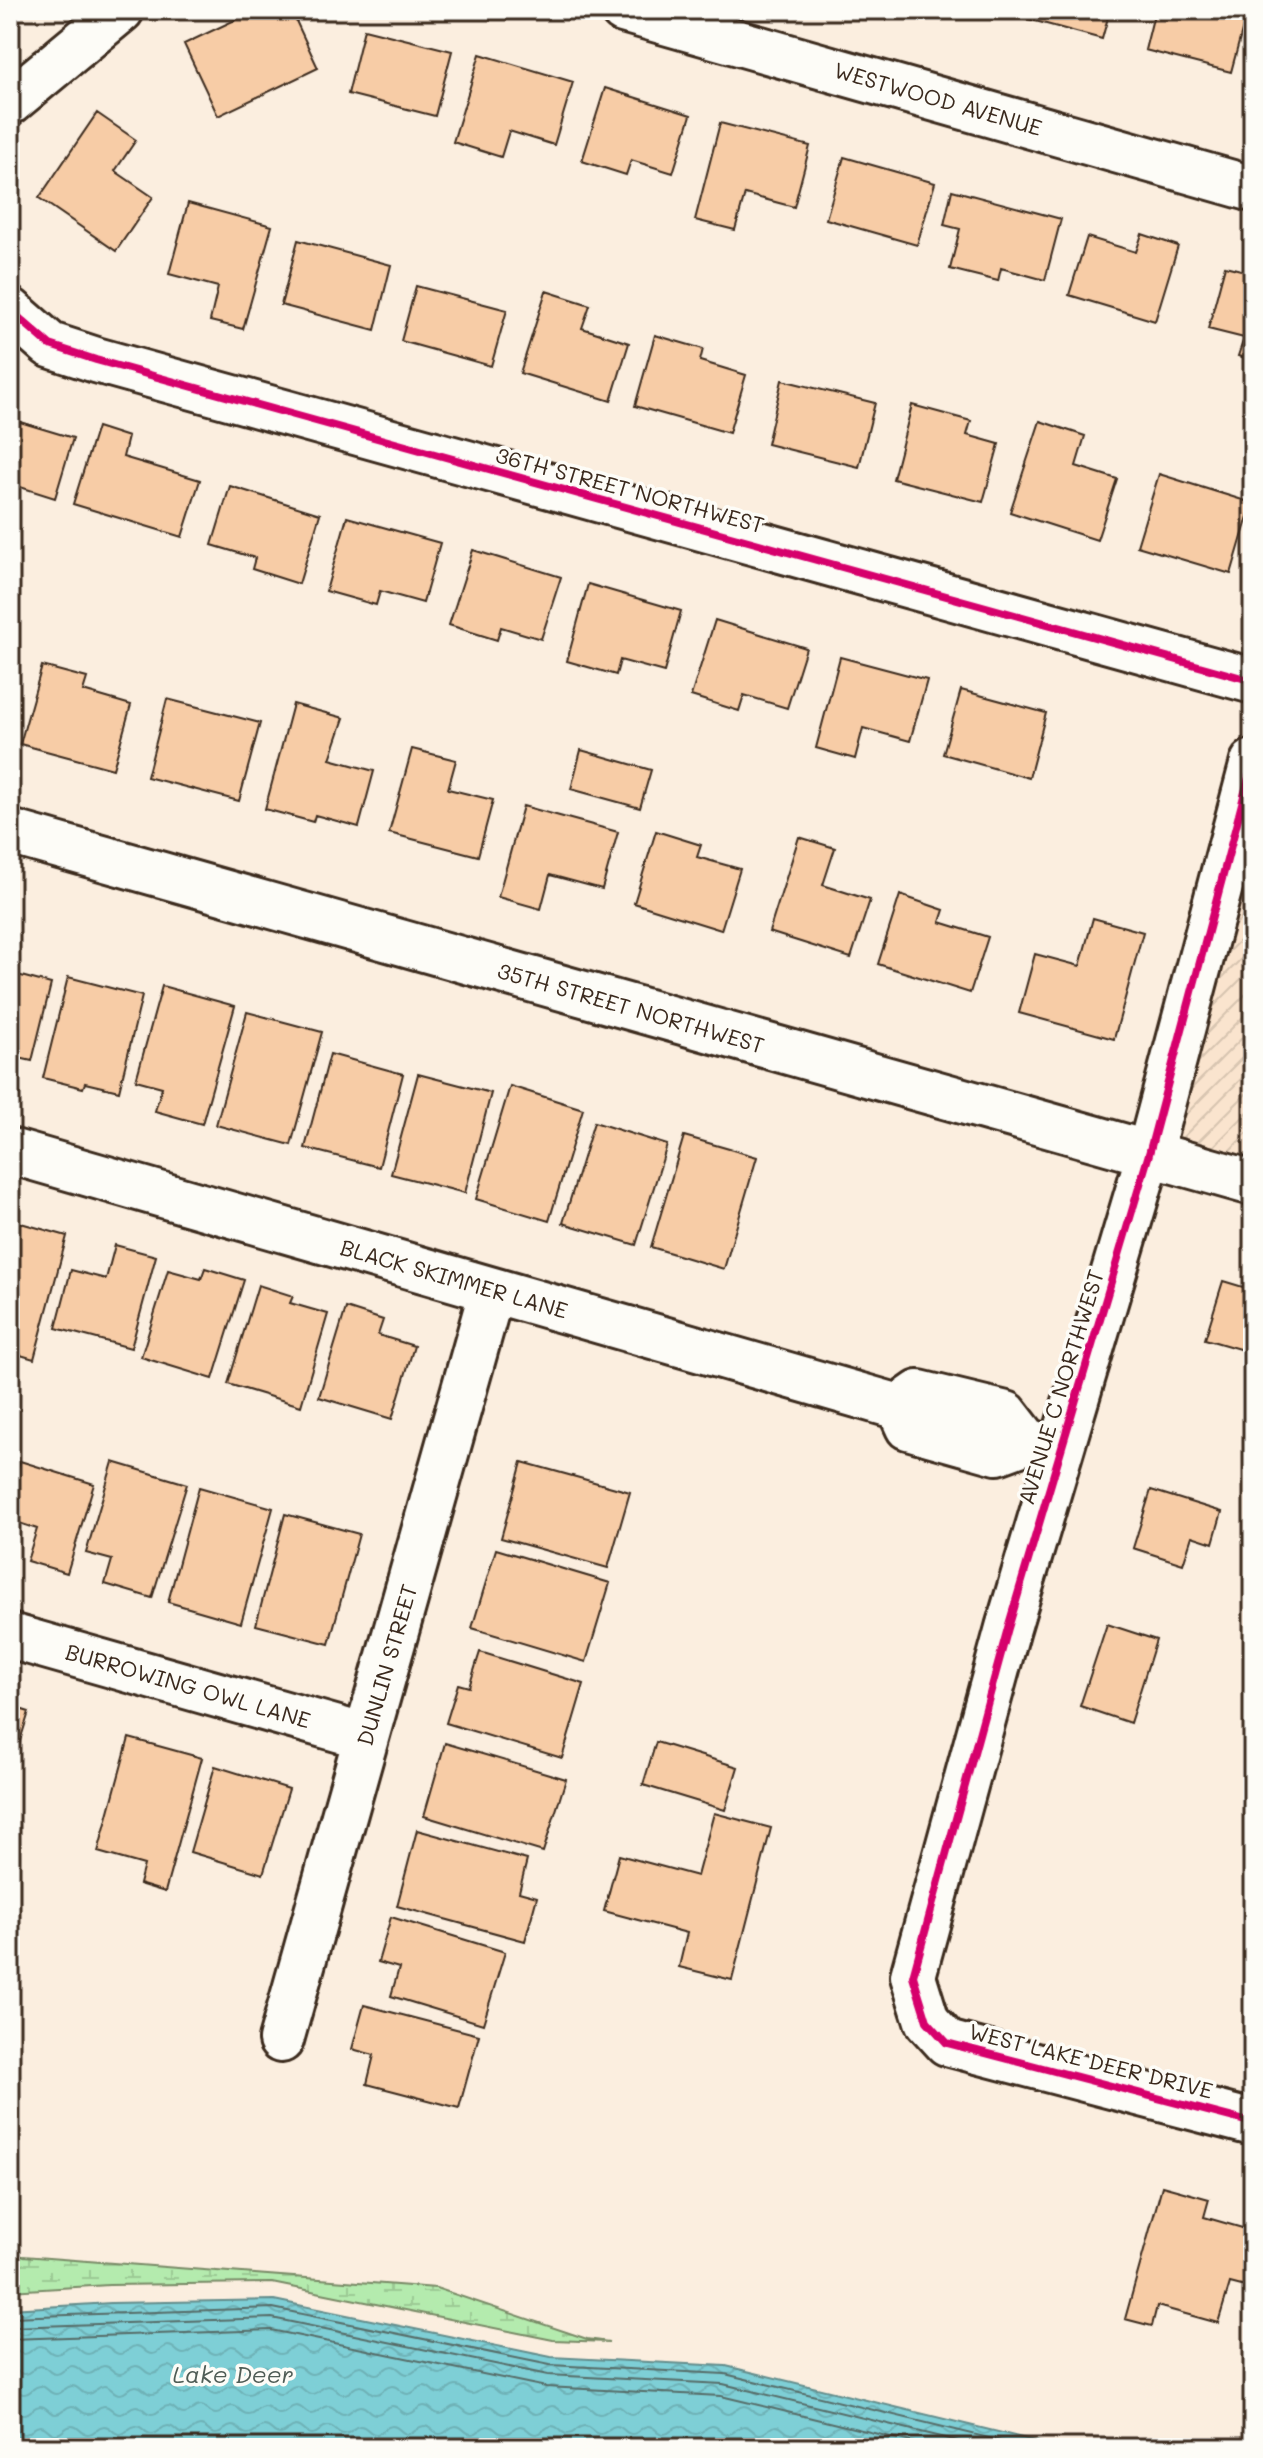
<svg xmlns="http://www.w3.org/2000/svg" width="1263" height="2458" font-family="Mali,sans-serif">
<defs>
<pattern id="industrial-furrows" width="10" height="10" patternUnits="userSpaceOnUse" patternTransform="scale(2)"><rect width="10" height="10" fill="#fae4ce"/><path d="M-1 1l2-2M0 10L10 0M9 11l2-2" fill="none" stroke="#d7c4b0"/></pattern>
<pattern id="wetland-marsh" width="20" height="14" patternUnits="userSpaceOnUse" patternTransform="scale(2)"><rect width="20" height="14" fill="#b4ebae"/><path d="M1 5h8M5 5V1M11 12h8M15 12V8" fill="none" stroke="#9cca95"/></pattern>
<pattern id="water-waves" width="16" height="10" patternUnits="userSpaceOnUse" patternTransform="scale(2)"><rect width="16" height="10" fill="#7ecfd6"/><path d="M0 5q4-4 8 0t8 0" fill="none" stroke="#6eb2b7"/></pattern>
</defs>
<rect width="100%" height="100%" fill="#fbeedf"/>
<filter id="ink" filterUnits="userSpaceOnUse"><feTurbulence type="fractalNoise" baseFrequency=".0125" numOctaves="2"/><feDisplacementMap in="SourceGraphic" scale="16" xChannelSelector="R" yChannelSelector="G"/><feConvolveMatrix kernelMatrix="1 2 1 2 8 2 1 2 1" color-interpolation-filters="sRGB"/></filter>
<g filter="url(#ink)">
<path fill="url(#industrial-furrows)" d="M1253,852v309l-77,-21z"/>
<path fill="url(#wetland-marsh)" stroke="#788a66" stroke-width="2" d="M10,2255l426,33 151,51 22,3 -56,-2 -281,-57 -163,2 -99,6z"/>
<path fill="url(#water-waves)" stroke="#638d8c" stroke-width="2" d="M274,2300l277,57 175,9 338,82h-1054v-139l101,-6z"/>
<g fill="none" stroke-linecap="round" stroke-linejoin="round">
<path stroke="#566c68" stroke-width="2" d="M10,2317l263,-9 277,57 175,9 305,74
M10,2327l262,-9 276,57 175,9 264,64
M10,2339l261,-9 275,57 175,9 215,52"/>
</g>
<path fill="#f7cca6" stroke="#3b2a1e" stroke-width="2" d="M256,10h35l27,58 -100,48 -34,-72z
M1014,10h96l-8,29 -89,-24z
M1155,10h68l23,6 -15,56 -86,-22z
M364,29l88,22 -17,65 -87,-22z
M480,54l93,28 -19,63 -45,-14 -8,26 -48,-15z
M605,88l86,27 -18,58 -42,-13 -5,15 -44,-14z
M97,113l39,27 -21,31 38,26 -37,54 -77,-53z
M720,123l90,23 -16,61 -49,-13 -10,36 -40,-10z
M844,157l91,26 -18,62 -91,-26z
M952,190l109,29 -16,61 -44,-12 -3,13 -48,-12 10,-40 -16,-4z
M188,203l84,23 -29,103 -33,-8 8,-34 -49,-13z
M1142,234l36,12 -23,75 -86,-26 18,-58 49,15z
M298,240l93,25 -16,65 -94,-25z
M1225,266l28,7v87l-15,-4 6,-18 -36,-9z
M416,286l91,24 -16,56 -90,-25z
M546,291l44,14 -8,23 47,15 -18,58 -91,-28z
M655,335l48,14 -3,12 46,14 -17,58 -94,-27z
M782,380l93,23 -16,64 -92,-23z
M912,405l59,16 -4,14 32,9 -16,58 -90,-23z
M10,419l63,19 -18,60 -41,-13 -4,14z
M1040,421l45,15 -9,30 41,13 -20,61 -87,-28z
M97,427l31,10 -5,20 77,23 -18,57 -109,-33z
M1159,474l93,29 -21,71 -94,-28z
M230,486l90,28 -21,70 -47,-15 3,-11 -43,-13z
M347,517l93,26 -17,60 -43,-12 -4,14 -50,-14z
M473,550l88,27 -20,62 -40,-12 -4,13 -48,-15z
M588,584l93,27 -17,61 -44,-12 -4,15 -49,-14z
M715,620l91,28 -19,60 -43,-13 -5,16 -48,-15z
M840,657l87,23 -17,61 -47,-13 -8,31 -39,-11z
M42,666l45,12 -4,13 48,14 -18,64 -93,-25z
M961,690l85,23 -17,65 -86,-24z
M167,699l93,24 -21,78 -92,-24z
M293,704l51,14 -14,41 44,12 -15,56 -44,-12 -2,7 -48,-13z
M412,749l44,11 -8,29 45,11 -15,56 -89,-23z
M581,750l70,20 -11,38 -69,-19z
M523,806l95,26 -16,57 -52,-14 -9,34 -43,-12z
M656,831l45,14 -4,12 43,12 -19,61 -87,-27z
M799,837l36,11 -12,37 47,15 -19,58 -82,-26z
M900,895l44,15 -4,12 48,15 -18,56 -92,-29z
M1093,918l50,14 -29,107 -95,-26 16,-59 45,12z
M10,973l41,11 -19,77 -22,-5z
M68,977l74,19 -23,95 -34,-8 -2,5 -40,-10z
M162,986l73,20 -33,118 -47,-13 7,-24 -26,-7z
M247,1012l75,20 -31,113 -75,-20z
M330,1054l73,20 -24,93 -74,-19z
M418,1074l73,19 -26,100 -74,-19z
M510,1086l73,23 -34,112 -73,-22z
M594,1122l73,23 -31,100 -73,-22z
M684,1136l73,21 -33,112 -73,-22z
M10,1220l57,16 -33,123 -24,-7z
M115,1245l41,11 -25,92 -75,-20 15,-58 35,9z
M205,1268l39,12 -31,99 -72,-22 27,-87 33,9z
M1223,1281l30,9v63l-48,-14z
M258,1285l35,11 -3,7 38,11 -27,92 -73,-22z
M346,1308l37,12 -5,15 36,11 -22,73 -73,-22z
M20,1461l74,23 -27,89 -40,-12 10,-32 -27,-9v-27z
M113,1462l74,22 -35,114 -47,-14 7,-24 -26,-7z
M522,1462l108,30 -22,76 -107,-30z
M199,1487l74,21 -32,115 -73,-21z
M1151,1490l71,22 -9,31 -21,-7 -9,28 -50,-16z
M285,1514l74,20 -30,110 -73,-19z
M496,1549l114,34 -24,79 -114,-34z
M1107,1624l49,16 -26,83 -50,-17z
M480,1652l104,32 -22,74 -116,-35 12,-39 11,3z
M10,1706l19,6 -19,61z
M129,1738l73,20 -37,134 -26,-8 5,-19 -46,-13z
M656,1742l82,25 -13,43 -82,-25z
M445,1743l121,36 -23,73 -119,-36z
M215,1766l74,23 -26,85 -73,-22z
M714,1813l57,15 -39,152 -53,-13 8,-34 -83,-22 15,-56 78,21z
M417,1830l110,30 -8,32 18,5 -12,44 -128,-35z
M391,1917l114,35 -22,72 -92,-28 8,-28 -21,-6z
M364,2005l115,30 -20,73 -92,-24 7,-29 -22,-6z
M1162,2186l47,13 -5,18 49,14v58l-23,-6 -12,40 -61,-17 -5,20 -27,-7z"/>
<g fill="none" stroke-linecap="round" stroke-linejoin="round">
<g stroke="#3b2a1e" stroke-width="50">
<path id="minor" d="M623,10l630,179
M10,102l111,-92
M10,310l40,35 46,15 1157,321
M1253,762l-104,392 -141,474 -95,348 14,45 20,22 306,80
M10,832l1243,351
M10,1151l889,256 9,20 89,25 30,-11
M899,1407l20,-14 87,21 21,27 28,8
M10,1636l356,101
M281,2040l211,-750"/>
</g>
<use href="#minor" stroke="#fdfcf7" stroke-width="44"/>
<g stroke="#fdfcf7" stroke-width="13">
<path id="cycleway" d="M10,310l40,35 46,15 1157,321
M1253,762l-104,392 -141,474 -95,348 14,45 20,22 306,80"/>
</g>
<use href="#cycleway" stroke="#d6006c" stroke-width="8"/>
</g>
</g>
<g text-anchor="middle" stroke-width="7" stroke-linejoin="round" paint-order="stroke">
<g font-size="22" fill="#3b2a1e" stroke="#fdfcf7">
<text transform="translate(938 99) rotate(16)" y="8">WESTWOOD AVENUE</text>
<text transform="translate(630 490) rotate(15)" y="8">36TH STREET NORTHWEST</text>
<text transform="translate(631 1008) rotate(16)" y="8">35TH STREET NORTHWEST</text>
<text transform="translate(454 1279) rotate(16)" y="8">BLACK SKIMMER LANE</text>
<text transform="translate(1061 1387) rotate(-73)" y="8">AVENUE C NORTHWEST</text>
<text transform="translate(387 1665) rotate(-74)" y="8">DUNLIN STREET</text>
<text transform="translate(188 1686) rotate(16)" y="8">BURROWING OWL LANE</text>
<text transform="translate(1091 2061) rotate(14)" y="8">WEST LAKE DEER DRIVE</text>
</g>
<g font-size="24" font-style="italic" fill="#4f5c55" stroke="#fdfcf7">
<text x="233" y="2383">Lake Deer</text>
</g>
</g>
<rect width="1263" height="2458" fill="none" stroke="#fdfcf7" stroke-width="40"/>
<rect x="20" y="20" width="1223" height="2418" fill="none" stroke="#3b2a1e" stroke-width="3" filter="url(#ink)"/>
</svg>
